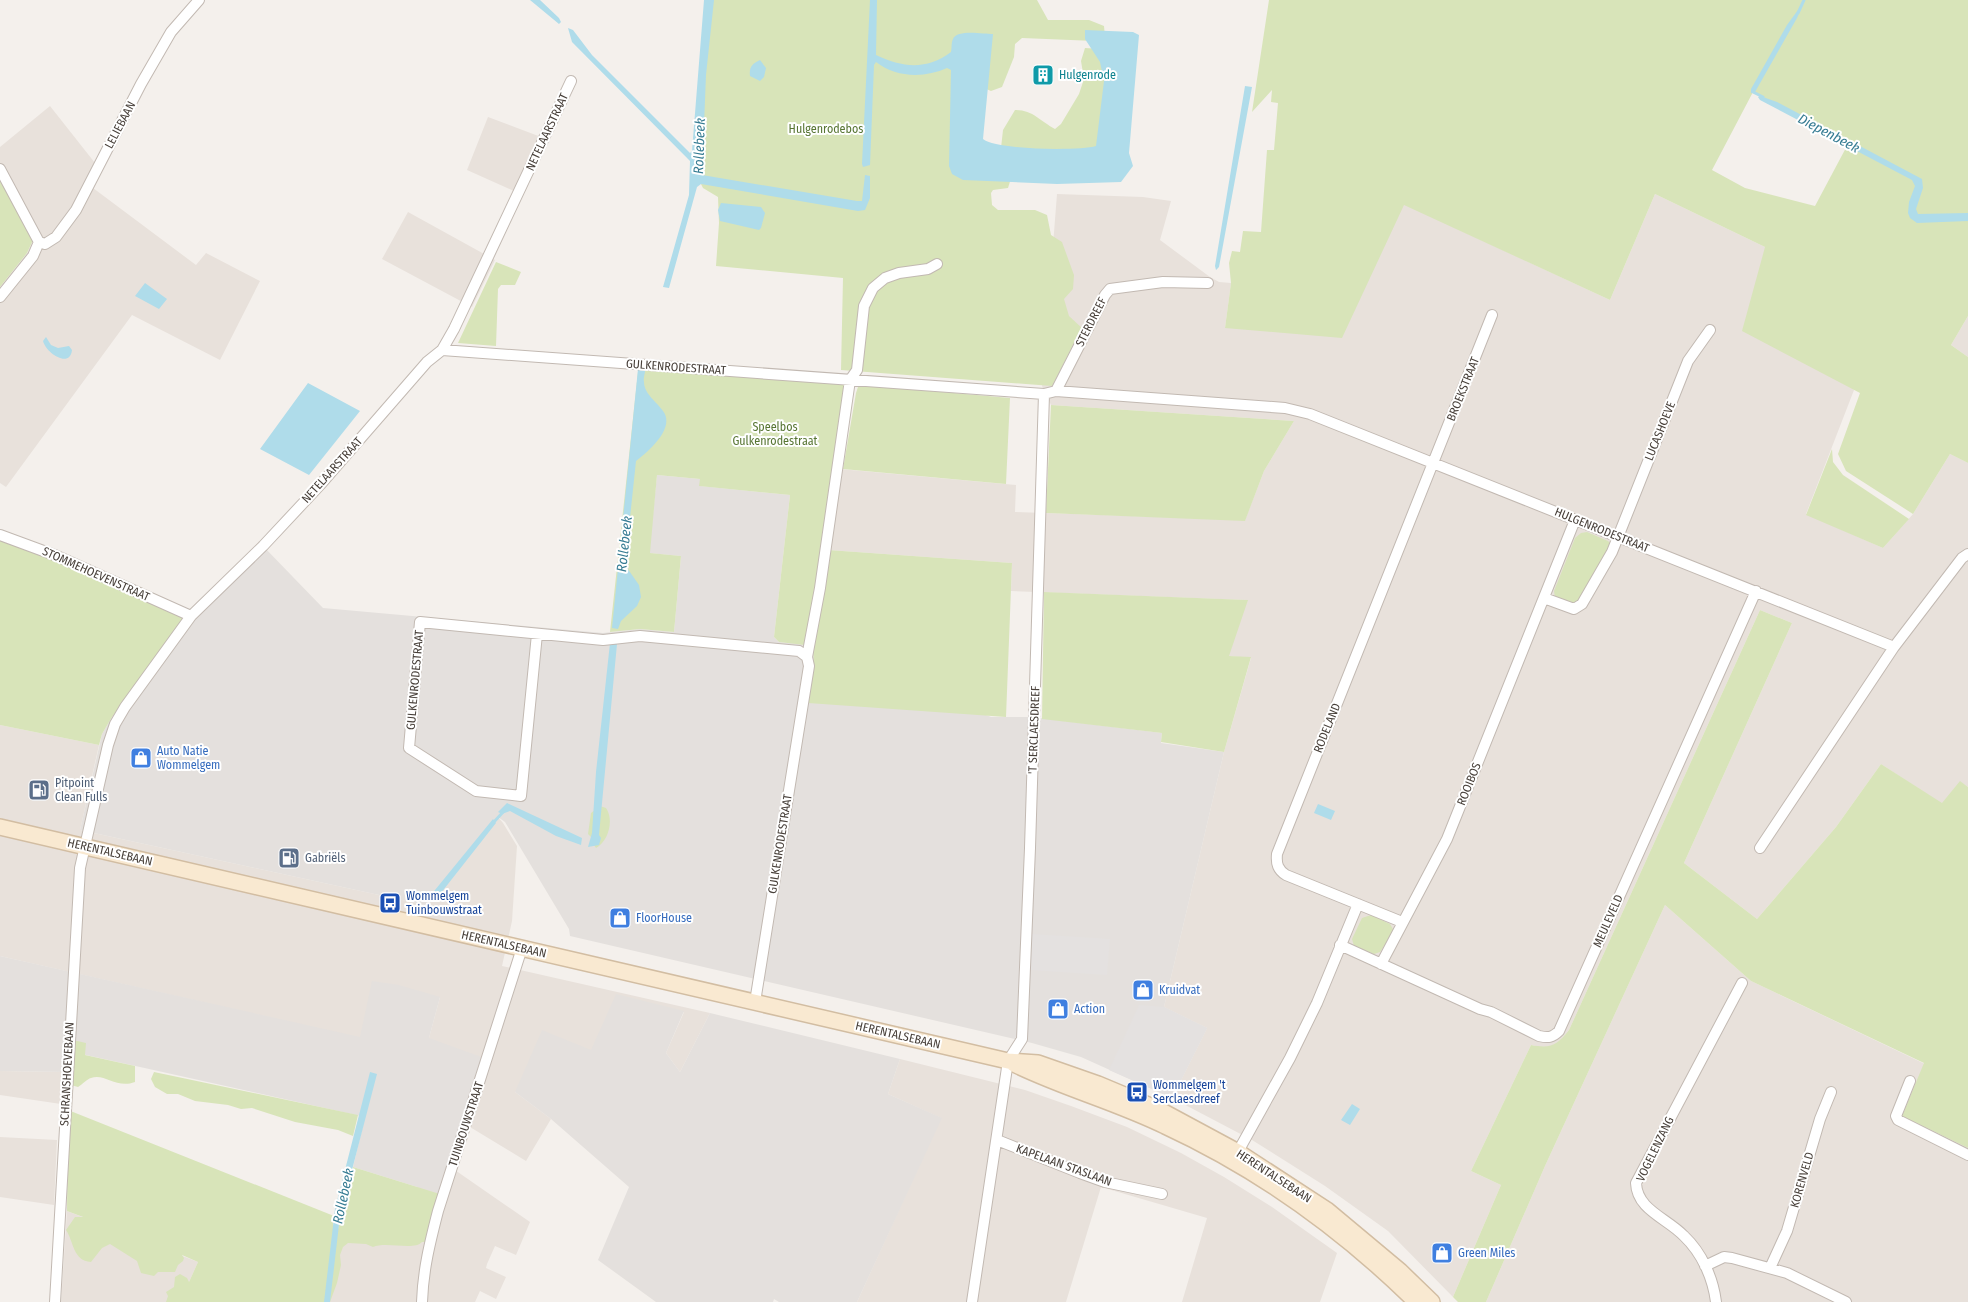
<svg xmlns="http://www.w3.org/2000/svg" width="1968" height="1302" font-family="'Fira Sans Condensed',sans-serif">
<rect width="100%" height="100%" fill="#f4f0ec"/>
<path fill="#e8e1db" d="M50,106l45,57 -2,25 103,77 10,-12 54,28 -40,79 -88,-45 -126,172 -6,-4v-196l27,-34 6,-13 -33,-60v-33z
M488,117l53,20 -27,54 -47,-21z
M1057,194l86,3 28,4 -11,39 50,37 9,5 12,1 -6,45 179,-124 206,96 45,-106 110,53 89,143 -48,124 77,34 30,-34 37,-60 18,9v324l-8,-5 -18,22 -61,-40 -45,63 -79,92 -73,-56 108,-240 -32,-13 -191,420 -8,10 -9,6 -8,2 -13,-3 -60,126 30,14 -48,112 -65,-66 -63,-45 -73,-46 -80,-42 35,-70 -43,-21 60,-255 27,-94 -23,-2 19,-56 -236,-9 1,-28 -184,-13 12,-81 176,16 -1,27 230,8 19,-49 30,-50 -243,-16 -9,-19z
M408,212l87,48 -23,47 -90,-48z
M1968,316v41l-17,-12z
M0,725l99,20 -19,85 345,75 73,-88 5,6 14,23 -5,75 -10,45 208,47 -30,59 -14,-19 18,-41 -93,38 -76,42 36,27 -25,42 -61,-37 -36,-86 11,-41 -80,41 -360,-82z
M1665,905l86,76 174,83 -23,52 66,32v154h-482l59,-136z
M900,1059l125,31 46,16 56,21 54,26 43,24 48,30 65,46 -17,49h-138l25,-84 -106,-31 -35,115h-209l84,-184 -53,-24z
M0,1071l67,1 -6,32 -61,-9z
M0,1137l57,3 -3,65 -54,-8z
M452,1168l78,54 -14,33 -21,-9 -8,18 -1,4 20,9 -10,22 -16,-8 -5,11h-145l7,-69z
M67,1211l131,51 -18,40h-119z"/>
<path fill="#e4e0dd" d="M657,475l43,4v7l90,9 -16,142 5,5 34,3 178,72h41l130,16 -1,10 63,9 -60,255 43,21 -35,70 -91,-41 -49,-14 -462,-107 -1,-7 -64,-107 -7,-5 -73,88 -345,-75 22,-96 10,-17 79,-101 72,-70 60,62 280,25 37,-4 34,3 7,-76 -32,-3z
M0,956l360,81 12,-56 27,4 41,12 -11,41 58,21 -44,136 -90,-28 12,-50 -297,-66 -1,21 -67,-1z
M616,994l68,17 -18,42 14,19 30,-59 190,46 -12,35 54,24 -85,184h-78l-5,-3 -1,3h-117l-58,-42 31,-73 -78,-68 -36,-27 27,-62 49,20z"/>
<path fill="#d8e4b9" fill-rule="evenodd" d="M708,0h329l11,20h41l15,6 1,11 -10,4 -73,-3 -7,6 -1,13 -12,30 -11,4 -7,-3 -26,26 54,61 -4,13 -15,2 -2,3 1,12 6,5h37l12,5 4,20 11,7 12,33 -1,14 -9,10 5,17 13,12 -30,58 -211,-16 2,-92 -127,-12 3,-43 -1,-26 -15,-9 -5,-10z
M1269,0h699v316l-17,29 17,12v106l-18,-9 -37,60 -67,-43 -8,-17 22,-61 -118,-62 23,-84 -110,-53 -45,106 -206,-95 -62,133 -117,-10 6,-45 -2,-20 3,-12 8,1 3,-21 18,1 6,-82h7l4,-47 -7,-1 1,-12 -20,22zM1753,92l95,52 -33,62 -70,-18 -33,-18z
M1085,48l16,1 9,6 -11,94 -14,8 -84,-9 2,-18 12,-20c18,0 25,11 40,19l6,-5 18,-30 5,-15 -3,-18z
M0,180l33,60 -6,13 -27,34z
M496,262l25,10 -6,13h-14l-3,4 -2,57 -38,-3z
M643,365l207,15 -22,170 184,13 -6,154 -198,-14 6,-38 -1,-19 -34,-4 -5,-5 16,-142 -91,-9 1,-7 -43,-4 -7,78 31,3 -7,76 -34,-3 -30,3 28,-260z
M864,385l146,13 -4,86 -163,-15 13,-76 2,-6z
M1051,405l243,16 -30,50 -19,50 -199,-8z
M1832,449l1,13 10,13 66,44 -26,29 -77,-33z
M1587,532l21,9 2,2v6l-34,56 -21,-7 -1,-7 21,-53 6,-5z
M0,537l53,20 131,61 -1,5 -71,94 -10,17 -3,11 -99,-20z
M1044,592l204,8 -19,56 22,1 -27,95 -63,-10 1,-9 -120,-14z
M1760,610l32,13 -108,240 73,56 79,-92 45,-63 61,39 18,-22 8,6v361l-66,-32 22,-53 -173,-82 -86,-76 -120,261 -59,136h-28l-5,-5 48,-112 -30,-14 60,-126c20,4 26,0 38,-15z
M600,806l6,2c8,11 3,33 -10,40l-4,-6v-4l-4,-4 3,-21z
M1371,915l19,9 4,7 -14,21 -6,2 -20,-8 -2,-7 10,-21z
M73,1040l13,3 -1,12 50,11v16c-19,7 -30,-9 -44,-4 -4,1 -8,6 -13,9l-7,-2z
M154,1072l204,43 -5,21 -15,-6 -43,-8 -43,-14 -11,1 -13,-4 -33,-4 -17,-7h-11l-12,-7 -4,-8z
M68,1110l266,106 -1,9 5,4 15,-62 90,28 -13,47h-8c-8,9 -36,-1 -49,5l-7,-3 -18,-1 -5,4 -3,8 1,10 -4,18 -7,19h-164l2,-6 -2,-4 8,-5 1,-10 5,-3 7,4 2,4 9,-20 -16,-7 2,3 -1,3 -5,4 -3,7h-17l-4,4 -13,-3 -4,-12 -27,-17 -8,4 -11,14c-18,-1 -17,-20 -25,-32l9,-13h8l-16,-6z"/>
<path fill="#e4e1e0" d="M1032,934l78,5 -3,36 -77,-5z
M1139,1005l25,2 43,21 -35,70 -63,-28z"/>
<path fill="#afdcea" d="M530,0h10l19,18 2,4 -2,2z
M704,0h10l-8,75 -4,100 155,26h5l3,-26 5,1v22l-5,12 -7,1 -157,-27 -4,3 -28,101 -6,-1 26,-92 1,-34 -118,-119 -4,-14 5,2 19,25 98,98 2,-2z
M870,0h7l-1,55c27,13 51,15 75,-3 1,-4 0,-9 2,-13 4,-10 30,-5 40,-5l-10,105c13,11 96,12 113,7l8,-65 -4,-19 -15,-23v-9l48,2 6,3 -10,118 4,13 -12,16 -64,2 -94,-4 -11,-6 -3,-8 2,-96 -4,-2c-22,10 -51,10 -71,-6l-2,3 -4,100 -7,2 -1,-3z
M1798,10l2,1 -3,7 -42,74 -4,1v-4l36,-64z
M760,60l6,8 -2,9 -4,4 -10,-5c-1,-9 2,-12 10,-16z
M1245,86l7,1 -33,180 -3,3 -1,-4z
M1760,96l17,6 145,77 1,9 -7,21 2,5 50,-1v8l-51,2 -7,-5 -2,-5 1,-11 6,-16 -3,-6 -152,-80 -2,-3z
M721,203l40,4 4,6 -4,15 -2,2 -39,-9 -2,-11z
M145,283l22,16 -8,10 -24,-13z
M46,337l5,8 7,3 11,-2 3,4c-2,19 -26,3 -29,-9z
M638,369l7,2c0,3 -2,7 -1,11 0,12 13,20 19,29 13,17 -15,41 -27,50l-11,104 14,20 2,12 -4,9 -16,15 -3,8 -6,-1z
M308,383l52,28 -51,64 -49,-26z
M610,643l7,1 -18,191 2,3 -2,7 -11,2 4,-14 4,-61z
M507,803l75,35 -1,7 -25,-9 -46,-25 -8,3 -4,-2z
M1318,804l17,7 -4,9 -17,-7z
M493,819l3,4 -59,75 -6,4 -5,-1z
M370,1072l7,2 -37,142 -10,86h-6l11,-93z
M1352,1104l8,5 -10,16 -9,-5z"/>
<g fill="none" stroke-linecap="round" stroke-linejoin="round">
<path stroke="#afdcea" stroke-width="3" d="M1798,13l6,-13
M1754,90l-1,2 10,5
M493,823l11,-12"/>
<g stroke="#c2b9b2" stroke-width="12">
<path id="street" d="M0,169l39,73
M39,242l6,2 11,-7 20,-27 65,-126 30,-52 28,-32
M0,297l33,-41 6,-14
M442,350l602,44 12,-3 229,17 25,6 584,233 68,-89 6,-4
M1056,391l49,-96 5,-6 53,-7 45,1
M0,535l57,21 134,60
M1544,598l30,11 8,-5 30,-52 76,-191 22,-31
M537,634l-16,162 -45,-5 -67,-43 11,-126 183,18 37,-4 159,15 8,6
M1760,848l134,-201
M1402,922l-116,-47c-8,-5 -10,-11 -9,-21l215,-539
M1340,945l140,64 11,3 48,24c9,2 13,2 20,-5l197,-440
M1381,964l66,-125 128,-319
M755,1002l54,-336 -2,-9 13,-69 30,-208 7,-10 7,-64 9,-18 12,-10 14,-5 29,-4 9,-5
M1910,1081l-14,35 2,4 70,35
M997,1140l83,33 25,9 57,12
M1235,1157l55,-99 27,-55 41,-99
M1705,1266l19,-9 8,1 55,15 59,29
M1770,1268l17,-37 33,-112 11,-27
M55,1302l25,-434 28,-123 7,-21 10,-17 66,-91 72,-70 57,-61 107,-123 15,-12 12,-21 117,-248
M422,1302c1,-32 8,-60 16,-91l84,-263
M972,1302l36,-241 14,-22 8,-191 14,-454
M1716,1302c-3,-24 -14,-49 -32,-66 -17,-18 -47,-26 -48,-53l106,-200"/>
</g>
<g stroke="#d2bda2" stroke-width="18">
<path id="secondary" d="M0,827l1008,234 30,2 60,21 62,26 78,42 89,58 73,61 32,31
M1014,1064c49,24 102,38 151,62 93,43 178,104 251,176"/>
</g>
<use href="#street" stroke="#fff" stroke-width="10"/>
<use href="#secondary" stroke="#f9e9d1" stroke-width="15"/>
</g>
<defs>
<g id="building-square" transform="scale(1.125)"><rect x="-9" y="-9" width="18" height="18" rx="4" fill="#0f9aa8" stroke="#fff"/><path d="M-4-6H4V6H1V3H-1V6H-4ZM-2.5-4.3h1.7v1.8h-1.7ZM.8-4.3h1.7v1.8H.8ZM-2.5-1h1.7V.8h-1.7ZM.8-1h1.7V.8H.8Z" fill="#fff"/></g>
<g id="shop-square" transform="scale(1.125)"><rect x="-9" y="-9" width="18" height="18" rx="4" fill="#3f7fe0" stroke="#fff"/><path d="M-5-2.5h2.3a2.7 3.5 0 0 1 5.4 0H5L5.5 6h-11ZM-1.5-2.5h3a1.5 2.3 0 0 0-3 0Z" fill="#fff"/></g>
<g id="fuel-square" transform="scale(1.125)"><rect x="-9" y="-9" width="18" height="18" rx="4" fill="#5c6f8a" stroke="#fff"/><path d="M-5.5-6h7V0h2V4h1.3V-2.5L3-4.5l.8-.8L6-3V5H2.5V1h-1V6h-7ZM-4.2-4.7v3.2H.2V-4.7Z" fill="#fff"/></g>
<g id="bus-square" transform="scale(1.125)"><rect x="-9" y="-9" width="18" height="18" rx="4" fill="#1a4fb4" stroke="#fff"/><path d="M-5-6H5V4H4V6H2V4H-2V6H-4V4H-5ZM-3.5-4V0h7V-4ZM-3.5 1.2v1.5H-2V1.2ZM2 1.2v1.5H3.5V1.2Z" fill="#fff"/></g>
</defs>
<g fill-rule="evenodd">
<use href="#building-square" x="1043" y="75"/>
<use href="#shop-square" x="141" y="758"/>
<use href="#fuel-square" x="39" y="790"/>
<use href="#fuel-square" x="289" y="858"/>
<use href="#bus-square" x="390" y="903"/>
<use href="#shop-square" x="620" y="918"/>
<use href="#shop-square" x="1143" y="990"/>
<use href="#shop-square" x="1058" y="1009"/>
<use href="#bus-square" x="1137" y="1092"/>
<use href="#shop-square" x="1442" y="1253"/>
</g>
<g text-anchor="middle" stroke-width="4" stroke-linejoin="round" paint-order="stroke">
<g font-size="12" fill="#0d838f" stroke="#fff" text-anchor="start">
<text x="1059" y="79">Hulgenrode</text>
</g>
<g font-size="12" fill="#48403a" stroke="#fff">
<text transform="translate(120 125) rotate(-62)" y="4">LELIEBAAN</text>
<text transform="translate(547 132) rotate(-65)" y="4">NETELAARSTRAAT</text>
<text transform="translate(1091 322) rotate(-63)" y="4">STERDREEF</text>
<text transform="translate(676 367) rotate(4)" y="4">GULKENRODESTRAAT</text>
<text transform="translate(1463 389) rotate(-68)" y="4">BROEKSTRAAT</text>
<text transform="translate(1660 431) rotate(-68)" y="4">LUCASHOEVE</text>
<text transform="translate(332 470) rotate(-48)" y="4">NETELAARSTRAAT</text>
<text transform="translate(1602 530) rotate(22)" y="4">HULGENRODESTRAAT</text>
<text transform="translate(96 574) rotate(24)" y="4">STOMMEHOEVENSTRAAT</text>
<text transform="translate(415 680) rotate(-85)" y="4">GULKENRODESTRAAT</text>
<text transform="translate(1327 728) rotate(-68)" y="4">RODELAND</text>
<text transform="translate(1034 730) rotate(-88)" y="4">'T SERCLAESDREEF</text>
<text transform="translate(1469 784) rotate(-68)" y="4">ROOIBOS</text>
<text transform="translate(780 844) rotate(-81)" y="4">GULKENRODESTRAAT</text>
<text transform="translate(110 852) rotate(13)" y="4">HERENTALSEBAAN</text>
<text transform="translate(1608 921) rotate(-66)" y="4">MEULEVELD</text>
<text transform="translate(504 944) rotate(13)" y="4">HERENTALSEBAAN</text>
<text transform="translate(898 1035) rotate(13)" y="4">HERENTALSEBAAN</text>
<text transform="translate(67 1074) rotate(-87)" y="4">SCHRANSHOEVEBAAN</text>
<text transform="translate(466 1124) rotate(-72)" y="4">TUINBOUWSTRAAT</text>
<text transform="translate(1655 1149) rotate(-64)" y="4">VOGELENZANG</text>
<text transform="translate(1064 1165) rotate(20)" y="4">KAPELAAN STASLAAN</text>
<text transform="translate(1274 1176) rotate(33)" y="4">HERENTALSEBAAN</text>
<text transform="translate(1802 1180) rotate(-74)" y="4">KORENVELD</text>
</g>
<g font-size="12" fill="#577533" stroke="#fff">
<text x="826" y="133">Hulgenrodebos</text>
<text x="775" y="431">Speelbos<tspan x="775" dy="14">Gulkenrodestraat</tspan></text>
</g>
<g font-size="12" fill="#366cbe" stroke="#fff" text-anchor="start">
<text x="157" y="755">Auto Natie<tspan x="157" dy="14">Wommelgem</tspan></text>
<text x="636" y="922">FloorHouse</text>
<text x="1159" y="994">Kruidvat</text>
<text x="1074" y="1013">Action</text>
<text x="1458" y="1257">Green Miles</text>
</g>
<g font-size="12" fill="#4e5e75" stroke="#fff" text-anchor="start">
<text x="55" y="787">Pitpoint<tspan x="55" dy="14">Clean Fulls</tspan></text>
<text x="305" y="862">Gabriëls</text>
</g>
<g font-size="12" fill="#164399" stroke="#fff" text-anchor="start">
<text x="406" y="900">Wommelgem<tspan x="406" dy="14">Tuinbouwstraat</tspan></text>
<text x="1153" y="1089">Wommelgem 't<tspan x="1153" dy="14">Serclaesdreef</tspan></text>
</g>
<g font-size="14" font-style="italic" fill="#367c93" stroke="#fff">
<text transform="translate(1829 133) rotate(28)" y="5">Diepenbeek</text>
<text transform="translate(699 146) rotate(-88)" y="5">Rollebeek</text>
<text transform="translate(624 544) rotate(-84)" y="5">Rollebeek</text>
<text transform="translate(343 1196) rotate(-78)" y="5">Rollebeek</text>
</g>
</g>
</svg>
